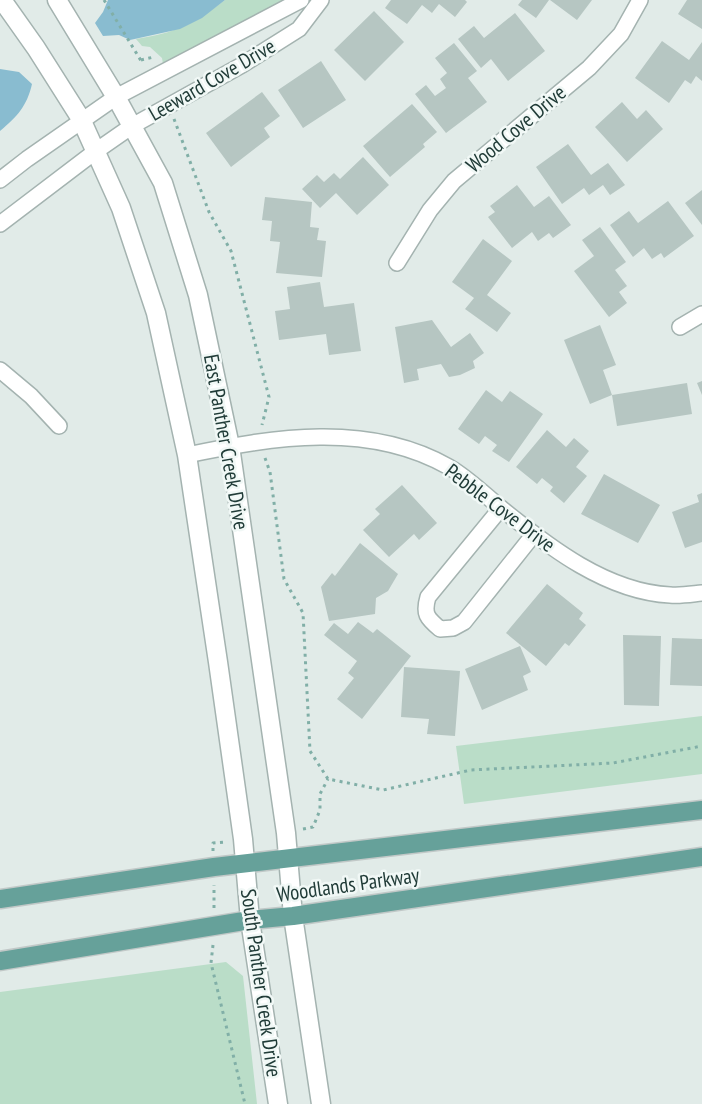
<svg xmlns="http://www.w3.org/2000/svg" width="702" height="1104" font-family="'PT Sans Narrow',sans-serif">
<rect width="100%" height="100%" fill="#e1ebe8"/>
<path fill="#baddc8" d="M225,0h62l-124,64 -1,-6 -12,-11 -8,-1 -6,-7c39,-6 58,-15 89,-39z
M702,716v58l-238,30 -8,-58z
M226,962l17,14 14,128h-257v-112z"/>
<path fill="#89bcd0" d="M108,0h117l-23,18 -22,11 -50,11 -11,-5 -16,1 -8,-13 8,-11z
M0,69l19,3 13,12c-5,22 -15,33 -32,47z"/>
<path fill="#b6c6c2" d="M391,0h74l2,2 -12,15 -16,-13 -7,9 -10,-8 -15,19 -22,-16z
M522,0h27l-13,18 -18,-13z
M550,0h42l-15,20z
M687,0h15v29l-24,-15z
M374,11l30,31 -39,39 -31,-31z
M515,13l30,38 -37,30 -17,-22 -10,9 -23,-29 16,-13 10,12z
M662,41l27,19 13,-18v39l-6,-5 -5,8 -6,-4 -16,23 -34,-25z
M454,43l23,28 -9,7 19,24 -41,31 -31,-39 11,-9 9,11 11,-8 -6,-9 7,-6 -12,-15z
M321,61l25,39 -43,28 -25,-38z
M262,92l18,24 -16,12 6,9 -39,30 -25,-34z
M622,102l15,17 9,-9 17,19 -36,33 -32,-35z
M412,104l25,28 -14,12 2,3 -35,30 -27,-31z
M568,144l23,31 17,-12 17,22 -15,10 -7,-10 -14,10 -5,-7 -22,16 -26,-37z
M363,157l26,28 -32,30 -21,-22 -16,15 -18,-19 15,-14 7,7 10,-9 6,6z
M517,185l17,22 15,-11 22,29 -18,13 -4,-5 -11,8 -6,-9 -20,16 -24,-31 7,-5 -5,-6z
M702,190v35l-17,-22z
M265,197l47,5 -2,25 9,1 -2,12 9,1 -4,36 -46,-4 4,-31 -10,-1 2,-20 -10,-1z
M668,201l26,35 -30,22 -3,-5 -9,6 -8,-11 -11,9 -23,-32 19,-14 9,12z
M600,227l26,35 -11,8 12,16 -8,6 8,11 -18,14 -35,-46 20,-15 -12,-16z
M483,239l29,22 -25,34 24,18 -14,19 -32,-23 9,-11 -22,-16z
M320,282l4,25 30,-4 7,48 -32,4 -3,-21 -47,6 -4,-29 15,-2 -3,-22z
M432,320l19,27 19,-14 14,20 -11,8 2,7 -15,7 -11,2 -8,-13 -24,5 2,11 -15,3 -9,-56z
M600,325l16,40 -13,5 9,25 -22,9 -26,-64z
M702,381v14l-5,-12z
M687,383l5,31 -75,12 -5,-31z
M486,390l16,12 8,-11 33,23 -34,48 -17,-11 5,-6 -12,-9 -6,8 -21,-15z
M547,430l19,17 8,-9 15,13 -13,16 11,9 -23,27 -14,-12 3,-4 -11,-9 -5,6 -21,-17z
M604,474l56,31 -22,38 -57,-29z
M402,485l35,38 -18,17 -5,-6 -25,23 -26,-27 17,-16 -5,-5z
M702,493v49l-17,6 -13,-36 27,-10 -2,-7z
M360,543l38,31 -10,17 -12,7 -1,16 -46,7 -8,-34 11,-14 3,3z
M547,584l36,29 -4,6 7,6 -17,21 -4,-3 -19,23 -40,-33z
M358,622l15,11 4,-4 34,27 -49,63 -25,-20 17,-21 -6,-5 9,-12 -33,-26 10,-12 14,11z
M623,635l38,1 -2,70 -35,-1z
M672,638l30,1v47l-32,-1z
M520,646l11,26 -8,4 5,14 -46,20 -17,-41z
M404,667l56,4 -5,65 -28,-2 2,-15 -28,-2z"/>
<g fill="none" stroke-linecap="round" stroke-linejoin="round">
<g stroke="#a4b3b0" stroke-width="18">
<path id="minor" d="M0,180l27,-21 89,-62 185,-97
M0,224l96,-73 36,-25 110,-61 57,-36 22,-29
M397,263l33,-53 24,-29 135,-113 32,-34 19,-34
M680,327l22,-13
M0,370l31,26 28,30
M187,455c86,-18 181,-34 262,12 19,11 36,28 53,42 47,38 105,83 168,86 11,1 22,-1 32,-2
M501,508l-73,89c-5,17 -1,21 12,32l13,-1 11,-6 70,-88"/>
</g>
<g stroke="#a4b3b0" stroke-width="21">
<path id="tertiary" d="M2,0l34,48 45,71 40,89 35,105 31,142 31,207 25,177 7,81 28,184
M57,0l59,97 47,86 35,112 32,151 56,387 7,83 28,188"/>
</g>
<g stroke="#c1c8c7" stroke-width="21">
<path id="primary" d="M0,899l214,-32 488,-57
M0,961l250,-41 43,-4 409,-59"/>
</g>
<path stroke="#81afa7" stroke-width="3" stroke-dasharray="3 4.5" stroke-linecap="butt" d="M104,0l39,64
M141,60l13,-3
M174,119l35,93 22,39 38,146 -7,28
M265,458l5,14 14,107 19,34 7,138 18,28 55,11 88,-20 142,-7 89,-17
M303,829l10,-2 7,-17v-16l8,-15
M213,851v-8l12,-1
M214,908v-23
M213,945l-2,18 34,141"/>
<use href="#minor" stroke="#fff" stroke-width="15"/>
<use href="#tertiary" stroke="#fff" stroke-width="18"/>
<use href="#primary" stroke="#66a19a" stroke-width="18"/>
</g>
<g text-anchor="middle" stroke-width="5" stroke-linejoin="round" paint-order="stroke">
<g font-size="21" fill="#213c38" stroke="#f1f8f6">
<text transform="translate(212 80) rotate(-30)" y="7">Leeward Cove Drive</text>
<text transform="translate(516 129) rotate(-40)" y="7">Wood Cove Drive</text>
<text transform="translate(226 442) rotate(80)" y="7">East Panther Creek Drive</text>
<text transform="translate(500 508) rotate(37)" y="7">Pebble Cove Drive</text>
<text transform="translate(348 885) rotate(-8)" y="7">Woodlands Parkway</text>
<text transform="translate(261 983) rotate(82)" y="7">South Panther Creek Drive</text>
</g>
</g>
</svg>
